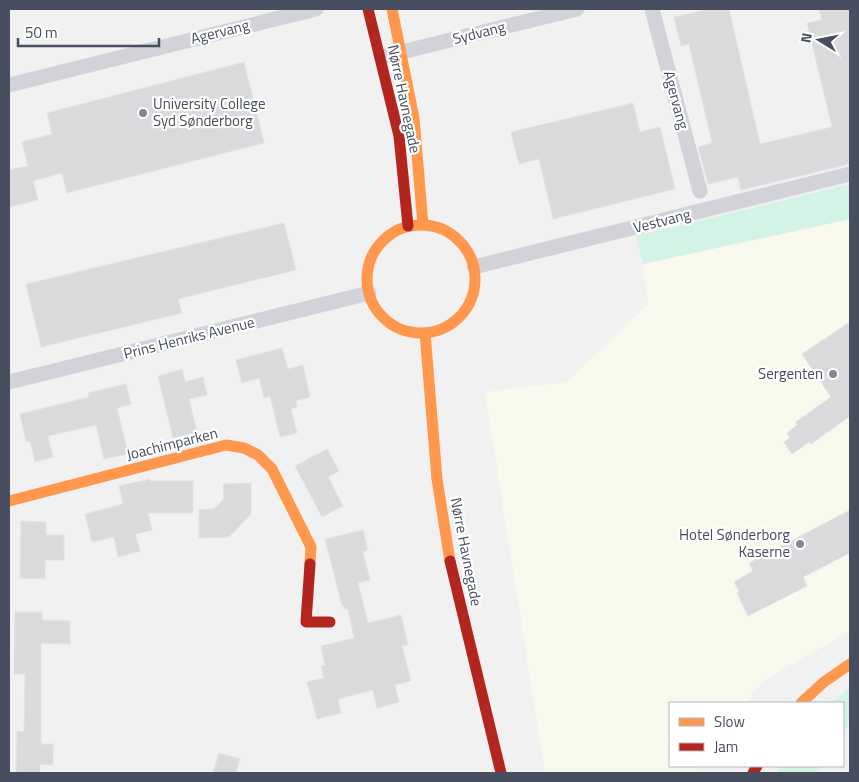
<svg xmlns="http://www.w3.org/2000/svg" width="859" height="782" font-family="'Titillium Web',sans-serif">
<rect width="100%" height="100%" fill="#f2f1f1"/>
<path fill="#f9f8ed" d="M850,219v412l-87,50 -17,22h-76v63h28l-5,7h-148l-60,-381 83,-10 80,-78 -5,-40z"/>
<path fill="#d4f3e7" d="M850,184v35l-207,45 -7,-28z
M850,688v34l-7,11v-30h-12z
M781,766h41l-5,7h-40z"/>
<path fill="#dadadd" stroke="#e3e3e4" d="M711,9h18l31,135 72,-17 -25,-104 15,-3 -3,-11h31v155l-109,26 -3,-13 -30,7 -10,-37 14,-4 -23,-99 -8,2 -7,-29z
M244,62l20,81 -197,50 -5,-20 -29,8 5,19 -29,7v-37l19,-4 -6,-24 30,-8 -5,-21z
M633,103l7,29 20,-5 15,62 -122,30 -14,-60 -20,5 -8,-32z
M284,223l12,47 -118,29 4,14 -141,34 -15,-63z
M850,322v94l-39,28 -2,-2 -17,12 -8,-12 6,-4 -3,-5 10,-8 -1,-3 35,-25 -29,-43z
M282,348l6,21 15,-4 7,32 -14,4 1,6 -6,2 6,24 -17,4 -10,-41 -6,2 -5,-20 -17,5 -6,-23z
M182,369l3,13 18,-5 4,18 -18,4 8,33 -24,6 -15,-62z
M126,384l5,20 -14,4 11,46 -24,5 -8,-34 -48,11 5,21 -18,5 -5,-21 -4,1 -6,-28 69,-17 -1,-4z
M327,449l12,22 -11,6 15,29 -21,11 -27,-51z
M150,479v2h43v32h-45l4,17 -17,4 5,17 -22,6 -4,-20 -22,5 -7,-28 38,-10 -4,-18z
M251,483v31l-22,23 -30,1v-28l15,-1 10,-10 -1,-15z
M850,510v43l-47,24 4,9 -59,30 -11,-23 2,-2 -5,-9 19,-11 -4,-8z
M21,521l25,1v13h18v25h-19v19l-25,-1z
M363,530l5,20 -5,2 7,28 -12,3 10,40 33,-8 7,30 -6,1 9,35 -16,4 4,17 -22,6 -4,-18 -35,9 3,14 -24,6 -10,-37 17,-4 -3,-12 4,-1 -4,-19 33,-8 -6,-29h-4v-4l-2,1 -17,-67z
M15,612h27v8l28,1v23l-29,-1v101h12v21l-13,-1v9l-24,-1 1,-41 7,1 1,-58h-11z
M219,753l21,6 -4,14h-23z"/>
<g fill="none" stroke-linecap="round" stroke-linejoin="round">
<path stroke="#d2d3d8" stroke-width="15" d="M652,9l48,182
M381,57l196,-48
M9,85l307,-76
M474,267l376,-93
M9,382l360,-89"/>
<path stroke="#ff974d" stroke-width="11" d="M392,9l22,109 9,107
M367 279a54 54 0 1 1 108 0a54 54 0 1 1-108 0Z
M425,333l12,146 13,82
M9,501l217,-56 18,3 14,7 14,14 39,78 -1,17
M801,703l23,-21 26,-18"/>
<path stroke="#b3261e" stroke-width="11" d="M368,9l31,127 9,90
M450,561l51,212
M310,564l-4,58h24
M753,773l4,-7"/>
</g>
<g fill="#828793" stroke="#fff" stroke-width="2">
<circle cx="143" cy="113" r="5"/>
<circle cx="833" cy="374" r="5"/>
<circle cx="800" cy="544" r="5"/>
</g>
<g text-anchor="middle" stroke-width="4.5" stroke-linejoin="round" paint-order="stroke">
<g font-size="15" fill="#464e60" stroke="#fff">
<text transform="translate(220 32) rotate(-14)" y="5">Agervang</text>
<text transform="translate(479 33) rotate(-14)" y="5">Sydvang</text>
<text transform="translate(404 99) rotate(78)" y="5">Nørre Havnegade</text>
<text transform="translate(676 100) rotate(75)" y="5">Agervang</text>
<text transform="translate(662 221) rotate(-14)" y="5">Vestvang</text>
<text transform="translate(189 338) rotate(-14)" y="5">Prins Henriks Avenue</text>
<text transform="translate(172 444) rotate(-14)" y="5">Joachimparken</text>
<text transform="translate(466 552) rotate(79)" y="5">Nørre Havnegade</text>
</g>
<g font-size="15" fill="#464e60" stroke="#fff" text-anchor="end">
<text x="153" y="109" text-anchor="start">University College<tspan x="153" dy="17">Syd Sønderborg</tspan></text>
<text x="823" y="379">Sergenten</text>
<text x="790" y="540">Hotel Sønderborg<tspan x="790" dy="17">Kaserne</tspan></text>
</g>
</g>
<rect width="859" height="782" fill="none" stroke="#464e60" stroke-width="20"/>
<rect x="669" y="702" width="175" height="65" fill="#ffffff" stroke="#b5b8bf"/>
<rect x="679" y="718" width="25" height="8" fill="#ff974d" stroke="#b5b8bf"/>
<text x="714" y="727" font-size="15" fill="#464e60">Slow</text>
<rect x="679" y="743" width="25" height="8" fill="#b3261e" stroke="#b5b8bf"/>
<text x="714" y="752" font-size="15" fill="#464e60">Jam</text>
<g transform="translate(819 40) rotate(280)" stroke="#ffffff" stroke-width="4" paint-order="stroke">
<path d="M0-4L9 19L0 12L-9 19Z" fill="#464e60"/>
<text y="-8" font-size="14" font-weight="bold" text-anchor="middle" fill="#464e60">N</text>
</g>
<path d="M18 38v8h141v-8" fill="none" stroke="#464e60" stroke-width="2.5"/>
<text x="25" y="38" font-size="15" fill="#464e60" stroke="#ffffff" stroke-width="4" paint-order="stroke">50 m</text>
</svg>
